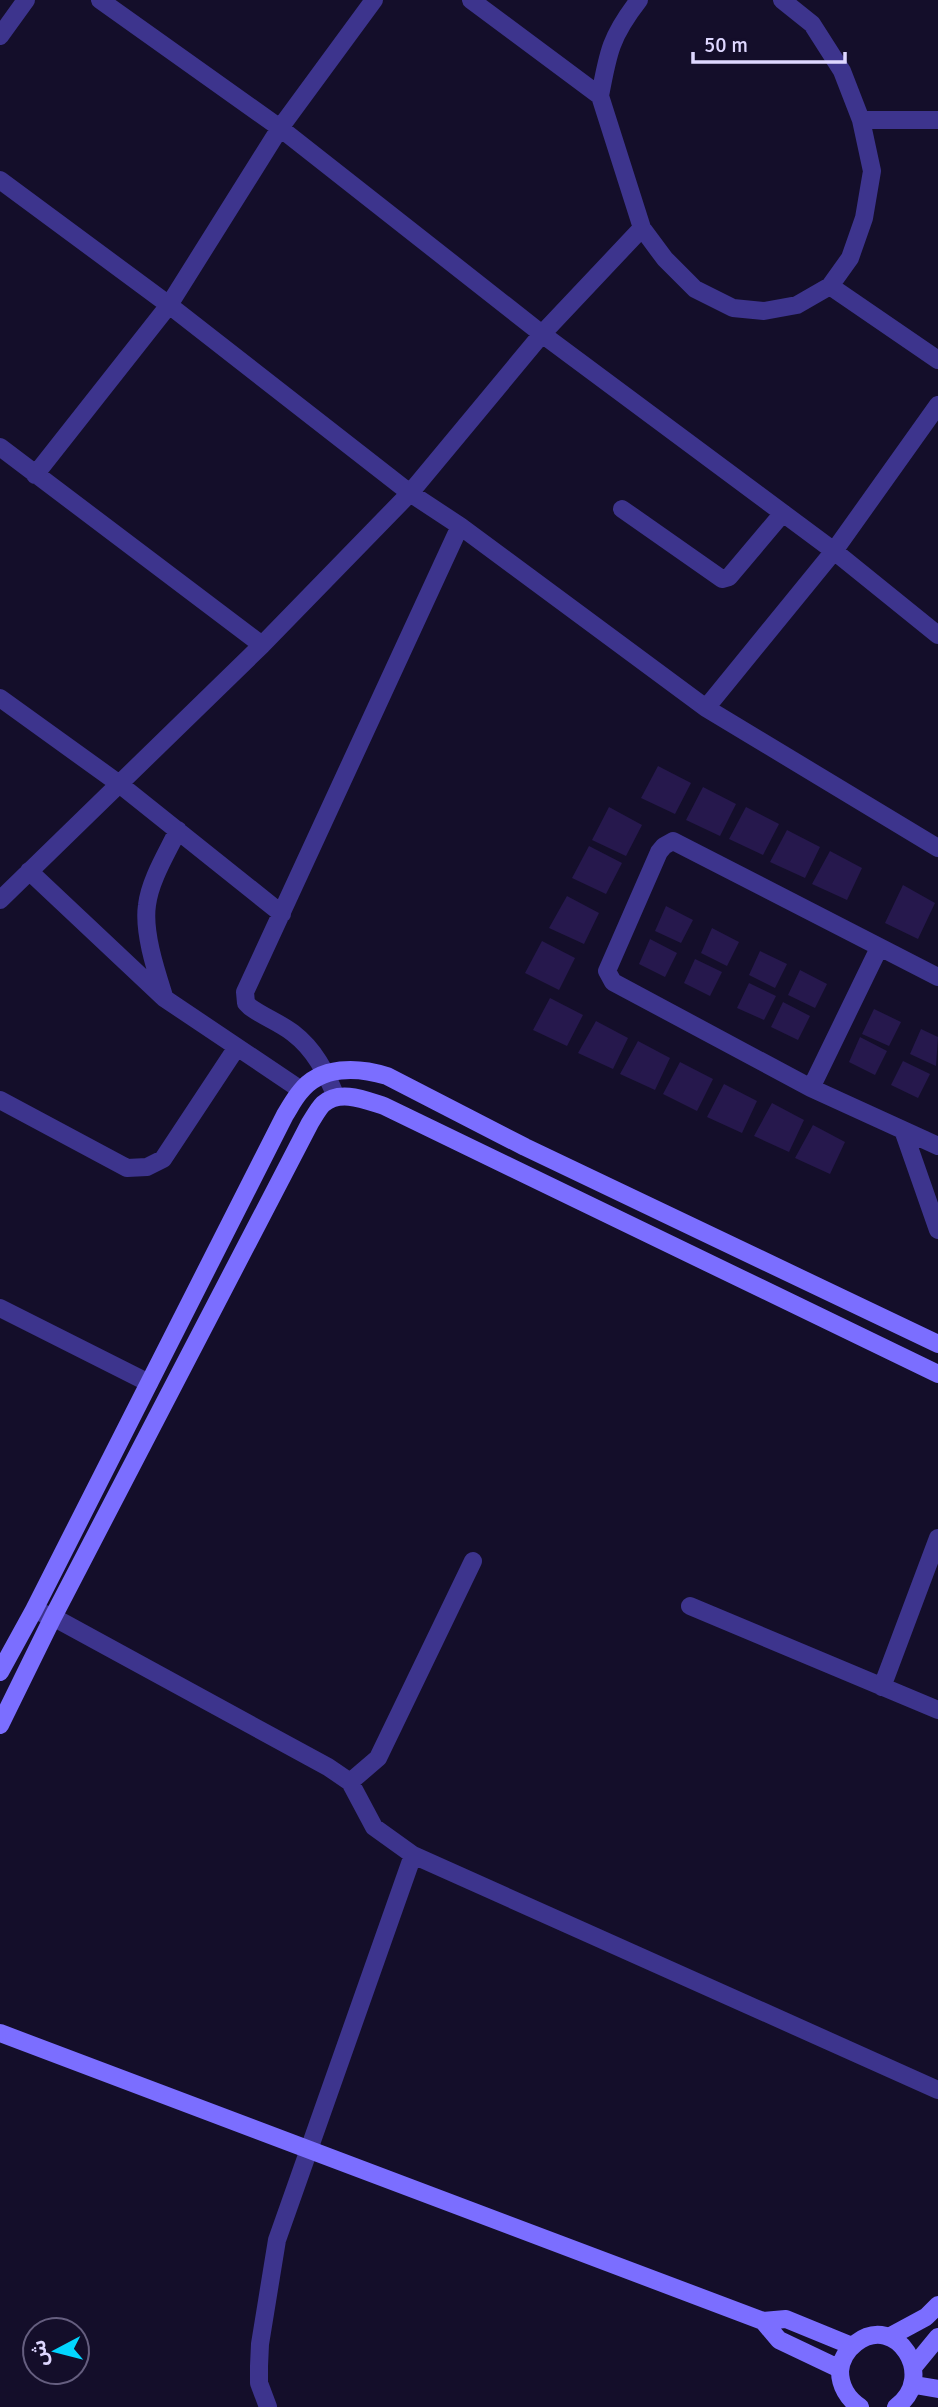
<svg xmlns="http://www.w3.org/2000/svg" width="938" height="2407" font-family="Signika,'Noto Sans Arabic',sans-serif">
<rect width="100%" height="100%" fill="#140e2a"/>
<path fill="#26184d" d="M658,766l33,17 -16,31 -34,-16z
M703,787l33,17 -16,32 -34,-16z
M609,807l33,18 -16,31 -34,-16z
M746,807l33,17 -16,31 -34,-16z
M787,830l33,17 -15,31 -35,-16z
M589,846l33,17 -16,31 -34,-16z
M830,851l32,17 -15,32 -35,-16z
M903,885l32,18 -17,36 -33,-16z
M567,896l32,17 -15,31 -35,-16z
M666,906l27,14 -12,23 -26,-12z
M712,928l27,14 -12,24 -26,-13z
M650,939l27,14 -12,24 -26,-13z
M542,941l33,17 -16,32 -34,-17z
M760,951l27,13 -12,24 -26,-13z
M695,959l27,13 -12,24 -26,-13z
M800,970l27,14 -12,24 -27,-13z
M749,983l27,13 -12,24 -27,-12z
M550,998l33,17 -16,31 -34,-16z
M783,1002l27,14 -12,24 -27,-13z
M874,1009l27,13 -12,24 -27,-12z
M596,1021l32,17 -15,31 -35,-16z
M921,1029l17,8 -2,29 -26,-12z
M860,1037l27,14 -12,24 -26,-13z
M638,1041l32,17 -15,32 -35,-16z
M903,1061l27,13 -12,24 -27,-13z
M680,1062l33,17 -16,32 -34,-17z
M724,1084l33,17 -15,32 -35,-16z
M772,1103l32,17 -15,32 -35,-16z
M813,1125l32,17 -15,32 -35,-16z"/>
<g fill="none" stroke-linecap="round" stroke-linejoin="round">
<path stroke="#3d348d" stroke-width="18" d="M100,0l180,128 94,-128
M471,0l129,96 42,132 23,31 30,30 38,19 31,3 33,-6 33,-19 108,74
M782,0l30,24 30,47 19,49 11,51 -8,47 -14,40 -20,28
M0,36l26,-36
M600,96c8,-44 11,-60 39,-96
M861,120h77
M0,180l169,125 241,188 50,33 246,182 232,140
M0,447l262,198
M35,475l134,-170 111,-177 262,206 292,217 104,-146
M622,509l100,70 7,-2 54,-64
M0,698l118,85 164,131
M706,708l128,-157 104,84
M29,871l135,127 137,92
M0,900l262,-255 148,-152 132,-159 100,-106
M938,977l-265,-136 -9,5 -5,6 -52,119 6,11 198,106 127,58
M164,996c-8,-25 -21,-64 -17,-91 3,-25 20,-52 31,-75
M811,1088l68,-140
M336,1097c-10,-25 -22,-48 -43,-64 -13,-10 -29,-16 -43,-26l-4,-4 -1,-11 215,-466
M0,1100l127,68 20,-1 16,-8 74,-112
M903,1130l35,100
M0,1308l149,75
M690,1606l248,104
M39,1612l14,5 275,150 22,15 24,45 39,28 525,235
M882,1687l56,-149
M350,1782l28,-24 95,-197
M268,2407l-9,-24v-17l1,-22 17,-104 136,-385"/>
<path stroke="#7b6eff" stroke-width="18" d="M0,1672l34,-62 251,-495c5,-8 9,-16 15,-23 21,-27 58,-25 87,-16l138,71 413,197
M0,1725l53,-108 257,-494c4,-6 8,-14 13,-19 17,-15 42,-4 61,2l554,268
M0,2033l763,288 23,-2 66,27
M763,2321l16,19 61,29
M889,2337l37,-20 12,-12
M915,2365l23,-28
M915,2385l23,4
M860,2407c-12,-8 -20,-21 -20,-36 1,-11 7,-21 16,-28 40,-31 82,34 40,64"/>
</g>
<g transform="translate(56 2351) rotate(263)"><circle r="33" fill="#140e2a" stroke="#655e7f" stroke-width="2"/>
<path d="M0-5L12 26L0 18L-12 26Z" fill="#03d6ff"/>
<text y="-10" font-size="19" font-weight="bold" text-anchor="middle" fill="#ded7ff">ش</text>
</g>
<path d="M693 52v10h152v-10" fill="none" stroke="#ded7ff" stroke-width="3.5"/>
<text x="704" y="52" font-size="21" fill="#ded7ff" stroke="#140e2a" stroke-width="5" paint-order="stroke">50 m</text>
</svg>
